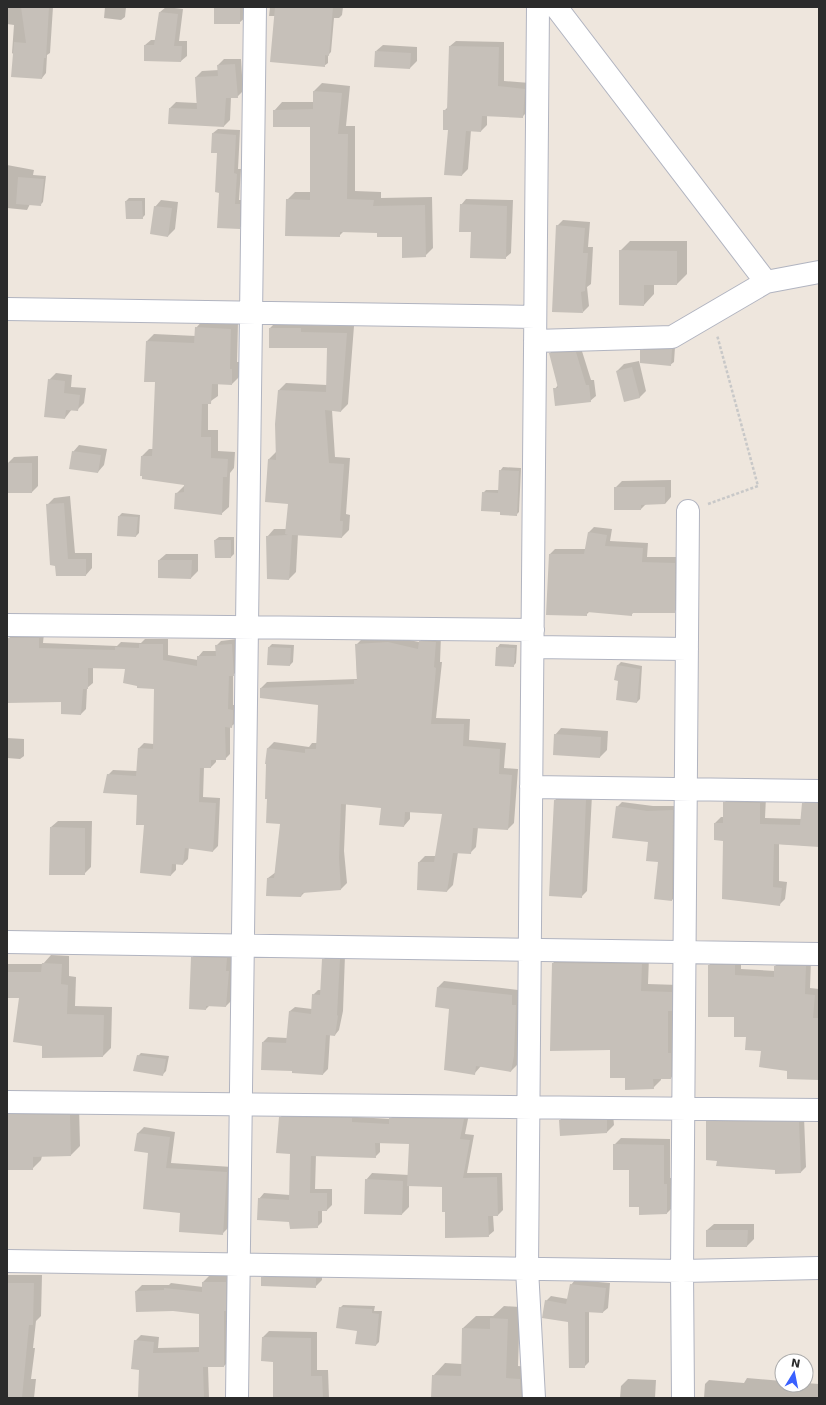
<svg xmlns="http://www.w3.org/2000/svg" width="826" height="1405" font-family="'DejaVu Sans',sans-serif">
<rect width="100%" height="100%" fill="#eee6dd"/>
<path fill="#0003" d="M7,7h46l-3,46 -3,2 -1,18 -4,5 -30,-25 2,-28 -7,-1z
M105,7h21l-1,10 -4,3 -17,-2z
M166,7l17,2 -4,32h8v15l-6,5 -36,-1v-15l6,-5h5l4,-28z
M215,7h31v10l-7,6z
M270,7h73l-1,8 -3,3h-5l-3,34 -3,3v8l-4,3 -49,-50h-6z
M456,41l48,1v39l26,2 -2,28 -6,6 -35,-2v10l-6,6 -10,-1 -3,39 -6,6 -18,-64 4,-4 2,-61z
M383,45l34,2v14l-7,7 -34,-17z
M224,59h17l2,32 -6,6h-6l-1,23 -6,6 -54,-18 6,-6 21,1 -1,-26 6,-6 17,-1 -1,-5z
M322,83l28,3 -4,40h9v65l26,1v6l51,-1 1,51 -8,8 -22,-20 -25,-4 -34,-1 -5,5 -52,-36 8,-8h16v-66l-37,-15 8,-9h32v-11z
M218,129l22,1 -2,39h3l-2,31h5v24l-5,4 -19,-36 -2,-40 -5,-19z
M7,165l27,5 -1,5 13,1 -3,26 -3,3 -10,-1 -3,6 -20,-2z
M129,198h16v17l-3,3 -16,-17z
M466,199l47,1 -2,53 -6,5 -33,-27 -11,-26z
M161,200l17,2 -3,27 -7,7 -13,-29z
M563,220l27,2 -2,25h5l-2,37 -4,3 2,19 -6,6 -26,-86z
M630,241h57v33l-10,10h-23v10l-10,11 -24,-1v-53z
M203,320l35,2 -1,40h2v15l-7,7h-14v12l-10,7v27h10v21l17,1 -1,16 -4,5 -1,34 -8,7 -45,-20 8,-8h4l-46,-30 7,-7h5l2,-68 -9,-40 7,-7 42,2v-8z
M277,321h31v4l46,1 -6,78 -7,7 -9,-1 3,47 15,1 -4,56 4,1 -1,15 -7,7 -44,-3 -2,38 -7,7 -22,-42 7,-8h12l3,-26 -20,-44 7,-7 3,-62 7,-7 41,2 1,-38 -58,-19z
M675,347l-1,15 -4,3 -29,-14 4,-3z
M555,348h26l10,32h3l2,16 -6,5 -35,-12 3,-4 -8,-32z
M639,361l7,30 -7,7 -22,-27 7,-7z
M56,373l16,2 -1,12 15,1 -2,15 -7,7 -5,-1 -7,9 -16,-38z
M79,445l28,4 -3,16 -6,7 -25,-20z
M38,456v30l-6,6h-25l1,-29 6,-6z
M503,467l18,1 -2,44 -3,3 -15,-4 -18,-18 3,-3h13l1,-19z
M671,480v17l-6,7h-19l-5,5 -26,-21 7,-7z
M70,496l5,57h17v15l-6,7h-29l-10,-70 7,-7z
M122,513l18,2 -1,18 -3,3 -17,-20z
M594,527l18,2 -2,12 38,2 -1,14h33v49l-6,6h-40l-3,3 -41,-4 -4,4 -36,-61 5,-5h31l3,-17z
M219,537h15v17l-3,3 -16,-17z
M166,554h32v17l-7,7 -32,-18z
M14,633h30l-1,10 74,3 4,-4 20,1 4,-4h23v16l30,5v-3l5,-6h14l-1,-5 5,-5 16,-2 1,31 -5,5v30h5l-1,17 -7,5v27l-5,5h-9v3l-5,5h-7l-1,30 17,1 -2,48 -5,5 -24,-4 -1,12 -5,5 -7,-1v7l-5,5 -26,-51 -7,-30 -30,-19 5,-5 24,1 2,-23 5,-5 10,1 1,-56 -29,-20 -33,-1v16l-6,5 -1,21 -5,5 -19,-13 -55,-18v-16h4v-2h-4l2,-27z
M426,636h15l-1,26h2l-6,56 34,1 -1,21 37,3 -2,25 14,1 -4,54 -6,6 -30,-2 -2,20 -6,6 -12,-1 -5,33 -6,6 -29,-2 1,-27 6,-6h11l8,-43 -34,-2v8l-6,7 -22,-19 -36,-3 -2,47 3,32 -6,6 -36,3 -4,4 -33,-18 8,-6 5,-49 -13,-75 6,-6 35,5 3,-4h5l2,-39 -58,-16 6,-6 90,-3 -1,-34 6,-6 33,-2 24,5z
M272,644l22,1 -1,17 -3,3 -21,-18z
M500,644l17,1 -1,18 -3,3 -16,-18z
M621,662l21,4 -2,33 -3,3 -18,-22h-4l3,-15z
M561,728l47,3 -1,19 -7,7 -45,-22z
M7,738l17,1v17l-4,3 -13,-1z
M562,794l30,1 -5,96 -6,6 -26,-97z
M730,797h36l-1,21 36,1 2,-15 6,-6h10v48l-40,-2v37l8,1 -2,17 -6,6 -55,-65 -9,-17 6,-6h3v-14z
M622,802l31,4h25l-1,89 -5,5 -17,-2 4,-36 -10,-21 -32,-34z
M58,821h34l-1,46 -7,7 -33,-47z
M197,952h35l-1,13 3,1 -2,34 -6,6 -16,-1 -4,4 -14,-51z
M51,955l18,1v20l7,1 -1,29 37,1 -1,41 -8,8 -60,-11 -23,-48h-13v-33h36z
M328,955h17l-2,56 -4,19 -4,5h-5l-2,34 -5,5 -30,-4 -30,-28 5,-5 19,1 3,-27 5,-4 17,2 1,-14 5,-5h3l2,-30z
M561,955l88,2 -1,27 31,1 -1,85 -7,8h-10v2l-8,8 -27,-11 -15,-28 -60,1 2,-87z
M715,959l26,1v9l34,2v-5l6,-6 30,1 -1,27 9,1v90l-31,-9 -41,-34 -38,-71z
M444,981l74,9v9h4l-2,51 -3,15 -6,6 -30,-5 -7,8 -24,-66 -12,-21z
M141,1053l28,3 -3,15 -3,3 -25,-18z
M7,1100l72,6 1,40 -9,9 -29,1 -1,4 -9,9h-25z
M285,1112l72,1v4l33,2 6,-6 73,1 -4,20 9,1 -7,38h35l1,37 -5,5h-5l1,16 -6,5 -42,-25 -3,-25 -34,-1v22l-7,7 -36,-34 6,-7 37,2 1,-32 -30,-1v10l-5,5 -59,-2 -1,34h17v16l-5,5h-5v12l-5,5 -27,-6 -31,-22 5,-6 26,2 1,-42 -11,-35z
M566,1114h47l1,11 -7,7 -47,-12z
M712,1116l92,1 2,50 -5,5 -83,-12 -11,-38z
M144,1127l31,5 -4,31 61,4 -4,61 -6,6 -41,-22 -32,-60 -13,-2 2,-17z
M621,1138l49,1v39h3v29l-6,6 -27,-7 -10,-37 -16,-24z
M714,1224h40v15l-7,7 -40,-16z
M269,1271l53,1v8l-7,7 -53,-9z
M7,1275h35l-1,41 -5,5 -3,27h2l-4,31h5l-2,19h-27z
M209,1276h22l-1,84 -6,6h-16l1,32h-70l1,-29 -5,-28 6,-6 18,2 -1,11 42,-1v-34l-64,-22 6,-6h27l2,-2 32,4v-5z
M575,1280l35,3 -2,25 -5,4 -14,-1v51l-5,5 -15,-45 -23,-21 5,-5 17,3 3,-14z
M343,1305l32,1 -1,5h8l-3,31 -3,3 -19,-2 1,-13 -18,-22z
M504,1306l16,1 -2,59 14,1 3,31h-103l1,-22 12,-13 17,1 1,-36 13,-12h17z
M269,1331l48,1v38h11l1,28h-55v-37l-11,-24z
M747,1378l35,3v4h24v-2l13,1v14h-115l1,-14 4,-4 35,3z
M628,1379l28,1 -1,18h-35l1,-12z"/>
<path fill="#c6c0b9" d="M21,7h28l-3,51h-2l-2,21 -31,-2 3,-35 12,1z
M214,7h26v17h-26z
M275,7h58l-4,49 -4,-1v12l-55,-5z
M159,12l19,2 -4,32h8l-1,16 -37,-1v-16h10z
M449,46l50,1 -1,39 27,3 -2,29 -41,-2 -1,16 -15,-1 -4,45 -18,-1 4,-45h-5v-20h4z
M375,51l36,2 -1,16 -36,-2z
M235,64l3,34h-12l-2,29 -56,-3 1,-16 28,1 -2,-32 23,-1 -1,-11z
M313,91l29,2 -4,41h10l-1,65 27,1 -1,6 52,-1 1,52 -24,1v-21h-25v-4l-37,-1v5l-55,-1 1,-37 24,1v-73h-37v-17l40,-1z
M212,133l24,2 -2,38 3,1 -2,30h5v25l-23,-1 2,-35 -4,-1 2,-39h-6z
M18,177l26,2 -3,27 -25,-2z
M125,201h17l1,18h-17z
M460,204l47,2 -1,53 -36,-1 1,-26h-12z
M154,206l18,2 -4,29 -18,-3z
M556,225l29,3 -2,25h5l-3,38 -4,1 2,21 -31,-1z
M619,250l58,1v34h-33v21l-25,-1z
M195,327l36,2 -1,40h2v16l-20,-1 -1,20h-9l-1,33h10v21l17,1 -1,18h-4l-1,38 -48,-6 1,-16 9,-1v-7l-42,-6v-3h-2l1,-20h11l3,-74h-11l2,-41 48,2z
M269,328h32v4l46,1 -6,79 -16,-2 4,53 15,1 -4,57h3l-1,17 -50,-3 -3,45 -22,-1 -1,-43 22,-1 -3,-1 3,-30 -23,-2 3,-43 8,1 -1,-36 3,-34 48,2 1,-44h-58z
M672,349l-1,17 -31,-3v-13z
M576,352l10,33h3l2,17 -36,4 -2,-18h5l-9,-35z
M632,367l8,31 -16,4 -8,-31z
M48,379l17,2 -1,12 16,2 -2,16 -12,-1 -1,9 -21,-2z
M72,451l29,4 -3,18 -29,-4z
M7,463h25v30h-25z
M499,470l20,1 -2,45 -17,-1v-3l-19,-1 1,-19 16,1z
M614,487h51v17l-24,1v5h-27z
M64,503l4,56h18v17h-30l-1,-10 -5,-1 -4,-61z
M118,516l20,1 -2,20 -19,-1z
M588,532l19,3 -2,11 38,2 -1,14 33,1v50h-43v3l-45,-4v4l-41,-1 3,-61h35z
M214,540h17v18h-16z
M158,560h34l-1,19 -33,-1z
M8,638h31v10l76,2v-3l24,1v-4h24v16l34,6v-10h19l-1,-11 17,-1 2,32h-5l-1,33 5,1v9l-1,9 -7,-1 1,33h-15v8h-11l-1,34 17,1 -3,49 -28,-4 -2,17 -11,-1 -1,12 -31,-3 4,-48h-8l1,-30 -34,-2 4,-19 29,2 2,-28 15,1 1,-60 -17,-1v-2l-14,-3 2,-14 -37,-1v21h-5l-2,26 -20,-1v-12l-54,1z
M419,641l17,1 -2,25 2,1 -5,56h33l-1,22 37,3 -1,25 13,1 -4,55 -35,-2 -2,26 -18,-1 -6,39 -30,-2 1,-28h16l8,-48 -37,-2 -1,15 -25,-2 2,-17 -40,-4 -2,54 2,32 -39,3 -1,4 -35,-1 1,-18h7l6,-54 -14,-1 1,-24h-2l1,-35h-1l2,-16 38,5v-4h11l2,-44 -58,-7v-10l94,-4v-4h3l-2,-36 33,-2 30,7z
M268,647l23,1 -1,18 -23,-1z
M496,647l19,1 -1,19 -19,-1z
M617,665l23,4 -3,34 -21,-3 2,-19 -4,-1z
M554,734l47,3 -1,21 -47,-3z
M554,800h32l-4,98 -33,-2z
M723,802l37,1v21l40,1 2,-22h17v44l-45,-3 -1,43 9,1 -2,18 -58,-7 1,-58 -9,-1v-17h9z
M616,806l31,5 26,-1 -1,91 -18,-2 4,-37 -12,-1 2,-19 -36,-4z
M50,827l35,1v47h-36z
M191,957l36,1 -1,13h3l-3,36 -20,-1v4l-17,-1z
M322,959h18l-3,56 1,1 -3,20 -9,-1 -3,40 -31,-2v-2l-31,-1 1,-28 24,1 3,-32 22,3 1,-20 8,1z
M42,963l20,1 -1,20 7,1 -1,29 37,1 -1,42 -61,1v-12l-29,-4 6,-44h-12v-26h34z
M552,963l90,1 -1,27 31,1v19h-4v42h3v26h-18l1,10 -29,1v-12h-15v-28l-60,1z
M708,965h27v10l39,2v-11h32l-1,28 10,1 -2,23h6v62l-32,-1v-8l-28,-4 2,-16 -16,-1 1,-13h-12v-20h-26z
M437,987l75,8v10h4l-2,51 -3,16 -35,-6 -1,9 -31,-5 5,-61 -14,-2z
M137,1055l29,4 -3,17 -30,-5z
M7,1114l63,1 1,41 -38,1v13h-26z
M279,1117l73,1v4l37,2v-6l75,1 -4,20 10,1 -7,38 34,-1 1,39h-10l1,21 -44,1v-26h-3v-25l-35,-1 2,-42 -34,-1 1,15 -65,-2 -1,37h17v18h-9v17l-28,1 -1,-7 -32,-2 1,-22 31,2 1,-46 -14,-1z
M559,1120h48v13l-47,3z
M706,1121l93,1 2,51 -26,1v-4l-59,-4 1,-5 -11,-1z
M137,1133l33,4 -4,31 61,4 -4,63 -44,-3 1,-19 -37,-4 5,-56 -14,-2z
M613,1144l51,1v39h3v30l-28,1v-8h-10v-37h-16z
M365,1179l38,2 -1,34 -38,-1z
M706,1230h42l-1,17h-41z
M261,1277l55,1v10l-55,-2z
M202,1282h24v29h-2v56h-21l1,31h-66l1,-28 -8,-1 3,-29 20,2 -1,11 46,-1v-38l-26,-3 -37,1 -1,-21 29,-1v-2l38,4z
M7,1283h27l-1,42h-4l-7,73h-15z
M570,1284l36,4 -3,25 -18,-1v56h-16l-1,-46 -26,-4 3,-18 21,4z
M339,1307l33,2v4l7,1 -3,32 -21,-2 2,-13 -21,-3z
M490,1318l18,1 -2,59 14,1 1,19h-90l1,-23 29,1 1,-48 28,1z
M262,1337l49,1v38h11l1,22h-50v-36l-12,-1z"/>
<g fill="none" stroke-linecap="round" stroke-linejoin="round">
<g stroke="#b1b4c0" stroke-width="24">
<path id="minor" d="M556,7l210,275
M7,309l528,8
M535,341l137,-4 94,-55 53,-10
M7,625l526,5
M533,647l154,2
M531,787l288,4
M7,942l812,12
M7,1102l812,8
M7,1261l675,10 137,-3
M237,1398l18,-1391
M534,1398l-7,-129 11,-1262
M683,1398l-1,-127 6,-760"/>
</g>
<path stroke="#c8c8c8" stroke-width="2.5" stroke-dasharray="3 2" stroke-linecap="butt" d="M708,504l50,-18 -41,-151"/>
<use href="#minor" stroke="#fff" stroke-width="22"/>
</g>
<rect width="826" height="1405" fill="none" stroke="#2b2b2b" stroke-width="16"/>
<g transform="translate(794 1373) rotate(10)"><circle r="19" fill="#ffffff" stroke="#aaaaaa"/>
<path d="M0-3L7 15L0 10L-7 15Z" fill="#3960ff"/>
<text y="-6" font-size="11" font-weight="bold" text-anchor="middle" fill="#2b2b2b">N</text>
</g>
</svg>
